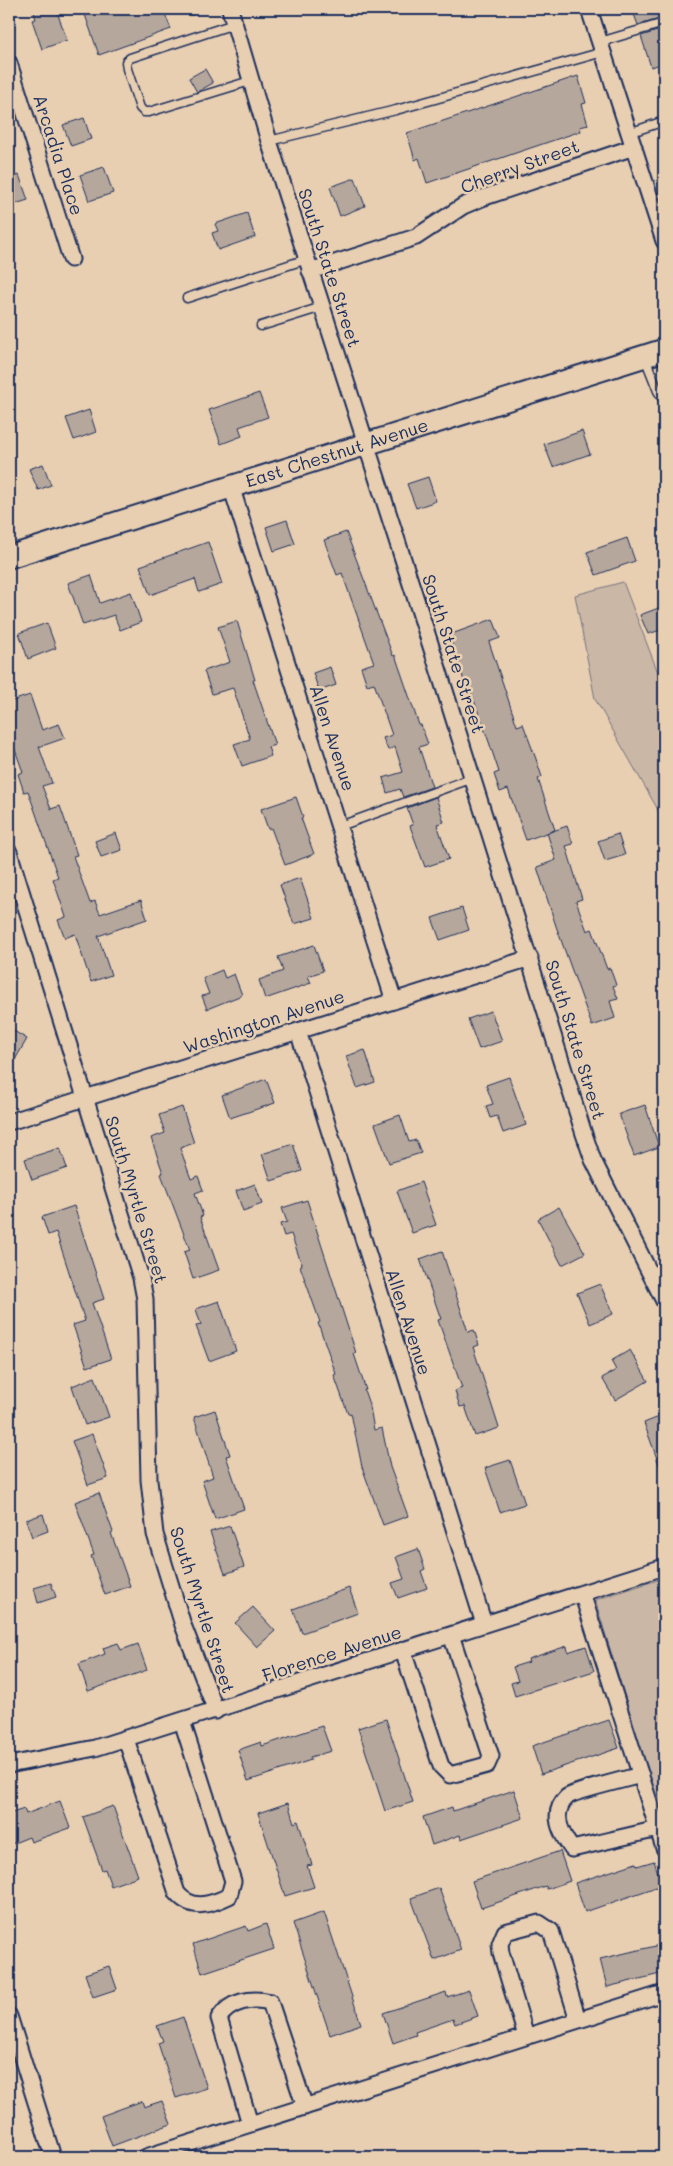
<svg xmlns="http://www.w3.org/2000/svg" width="673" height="2166" font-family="Mali,sans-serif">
<rect width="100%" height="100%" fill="#e9cfb1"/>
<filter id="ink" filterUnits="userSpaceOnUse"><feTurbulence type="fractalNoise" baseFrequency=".02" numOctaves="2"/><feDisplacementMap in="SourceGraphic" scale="10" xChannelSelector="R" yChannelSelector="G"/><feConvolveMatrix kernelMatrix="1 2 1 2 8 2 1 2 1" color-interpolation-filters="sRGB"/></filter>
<g filter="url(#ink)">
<path fill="#cbb7a5" stroke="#737382" d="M623,582l41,106v139l-7,-19 -62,-109 -20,-104z
M664,1578v246l-69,-224z"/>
<path fill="#b6a79c" stroke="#1b2f5e" d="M33,9h23l11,31 -25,9 -10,-29 4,-1z
M83,9h80l8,20 -72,26z
M632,9h28l3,9 -25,7z
M664,29v34l-13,4 -10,-31z
M205,69l8,14 -16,9 -8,-14z
M578,76l8,27 -4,1 6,21 -8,2 1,4 -154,52 -8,-25 -4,2 -8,-27z
M84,118l7,21 -20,7 -8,-21z
M104,167l9,26 -24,8 -9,-26z
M19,175l9,25 -19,6v-28z
M355,178l10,28 -25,10 -10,-29z
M247,213l8,24 -37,13 -6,-17 6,-2 -3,-7z
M259,393l9,24 -29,10 3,9 -21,8 -12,-34z
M89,410l7,22 -22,8 -8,-22z
M582,431l8,23 -37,13 -9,-23z
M43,464l8,21 -13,5 -9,-21z
M428,477l8,24 -20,7 -9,-24z
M287,520l8,24 -21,7 -8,-24z
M346,532l47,124 2,-1 24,70h2l7,19 -9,3 13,40 -29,10 -3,-8 -13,4 -4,-15 20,-6 -8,-25 -7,3 -5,-12 9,-3 -18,-52 -7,2 -6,-18 13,-4 -32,-90 -5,2 -13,-35z
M627,538l8,23 -39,14 -9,-23z
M208,542l14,42 -23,8 -4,-13 -45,16 -10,-29z
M91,575l9,28 31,-11 10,30 -21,8 -6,-15 -31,10 -15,-42z
M664,606v23l-16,5 -8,-19z
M493,619l7,19 -11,4 28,84 6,-2 13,35 6,18 -4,2 17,51 -29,10 -18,-51 -8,3 -6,-18 5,-2 -10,-30 -18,-50 -3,1 -19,-58z
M237,621l18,59h-2l22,65 -7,2 3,9 -29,10 -8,-22 16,-5 -17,-51 -21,6 -8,-23 26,-9 -12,-35z
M47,623l9,25 -28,11 -9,-26z
M330,667l6,18 -17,6 -6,-18z
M30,695l12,35 17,-6 6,14 -26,9 13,36 -10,3 9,23 9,-3 17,49 -4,1 17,47 5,-2 5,13 41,-14 6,19 -49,17 13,39 -20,7 -16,-48 -10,4 -7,-18 8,-3 -13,-38 5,-2 -30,-86 -4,1 -6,-18 5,-2 -14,-39v-31z
M296,797l7,20 -2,1 13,36 -29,11 -14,-37 -3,1 -7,-20z
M436,797l8,25 -7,2 12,35 -24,8 -15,-41 3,-1 -6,-17z
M567,826l6,18 -7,2 16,53 -6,2 11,30 5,-2 15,40 3,-1 6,17 -3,1 5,13 -8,2 5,17 -23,8 -36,-100 -19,-59 19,-7 -9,-27z
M116,833l6,17 -21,7 -6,-16z
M618,834l7,21 -20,6 -7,-20z
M300,878l14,40 -20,6 -14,-39z
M462,908l7,22 -29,10 -8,-22z
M314,945l9,26 -15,5 3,7 -46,16 -6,-19 24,-9 -5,-14z
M222,970l3,8 9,-4 8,21 -35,14 -5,-13 7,-2 -6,-16z
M491,1011l11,30 -23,8 -11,-30z
M9,1028l18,11 -18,31z
M365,1050l10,32 -18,6 -11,-32z
M509,1077l17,48 -23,8 -6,-17 -7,2 -4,-12 7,-2 -7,-19z
M266,1079l9,24 -45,15 -8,-23z
M645,1105l14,42 -25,9 -15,-42z
M182,1107l12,36 -14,5 11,31 7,-3 5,14 -8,3 8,23 -3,1 19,53 -26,9 -9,-27 6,-2 -29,-76 2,-1 -12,-35 14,-5 -6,-18z
M400,1115l9,27 7,-2 5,13 -32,10 -14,-39z
M293,1144l9,27 -31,10 -9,-27z
M60,1148l7,20 -35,12 -7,-21z
M421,1182l15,43 -24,8 -15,-42z
M255,1184l7,20 -19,7 -7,-20z
M307,1200l49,153 -2,1 12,36h-2l6,17 4,23 8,-2 8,39 18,49 -25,9 -21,-58 -11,-54 -3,1 -14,-39 2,-1 -18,-51 2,-1 -20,-56 2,-1 -11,-31 -7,2 -4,-12 7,-2 -5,-14z
M74,1206l30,93 -12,4 19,56 -24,8 -14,-42 12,-4 -29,-89 -8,3 -6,-18z
M559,1207l26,46 -23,12 -24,-46z
M442,1251l26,81 6,-2 5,15 -6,2 26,81 -24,8 -10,-30 -5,1 -5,-16 7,-3 -24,-68 3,-1 -21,-60z
M600,1284l13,30 -23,10 -13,-31z
M219,1301l17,50 -27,10 -13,-35 5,-1 -5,-16z
M630,1350l18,31 -33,19 -13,-22 14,-8 -5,-9z
M95,1377l14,40 -24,8 -13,-39z
M215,1410l15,45 -4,1 18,53 -29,10 -13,-38 11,-4 -19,-60z
M664,1415v60h-1l-19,-52z
M92,1434l16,44 -20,7 -16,-44z
M510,1460l15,44 -25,8 -15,-44z
M99,1493l14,39 -2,1 19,53 -25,9 -14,-39 3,-1 -19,-53z
M43,1514l5,17 -16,6 -6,-17z
M230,1526l14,41 -19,7 -15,-42z
M418,1549l7,20 -4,2 6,17 -29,10 -6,-15 12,-4 -8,-22z
M51,1583l5,14 -18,6 -4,-15z
M349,1588l9,25 -56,20 -9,-24z
M253,1607l22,24 -18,16 -22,-24z
M118,1643l3,7 17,-6 9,26 -59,21 -9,-27 26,-10 -2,-6z
M567,1646l1,6 18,-6 8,25 -79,25 -4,-13 7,-2 -5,-14 16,-5 -1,-3z
M386,1719l27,83 -28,9 -27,-83z
M609,1720l10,28 -78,26 -9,-28z
M322,1726l9,25 -21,6 1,3 -63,21 -10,-31 23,-8 1,4z
M514,1790l9,28 -62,21 -1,-4 -28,10 -9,-28 29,-10 1,4z
M60,1801l10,27 -39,14 -2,-5 -20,8v-31l15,-5 2,5z
M288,1803l6,20 4,-2 14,44 -5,1 7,21 -29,9 -27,-83z
M113,1806l25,70 -27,10 -6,-17 -3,1 -19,-53z
M560,1851l10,30 -23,8 -1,-3 -65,22 -9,-27z
M654,1861l8,24 -77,27 -10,-29 61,-20 1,3z
M439,1888l22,62 -27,10 -23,-62z
M324,1912l37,112 -31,11 -37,-112z
M266,1924l8,25 -72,24 -9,-29 53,-18 2,5z
M664,1944v29l-57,14 -7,-28z
M109,1966l8,23 -24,8 -8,-23z
M469,1990l9,26 -23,8 -2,-5 -38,13 1,3 -23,8 -10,-30 63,-21 1,5z
M183,2017l24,71 -31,10 -18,-55 5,-2 -6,-15z
M142,2101l2,6 18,-6 9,23 -59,22 -11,-30z"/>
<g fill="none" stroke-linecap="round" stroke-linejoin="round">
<g stroke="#1b2f5e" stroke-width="11">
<path id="lane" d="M191,9v1
M234,24l-104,34 -4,4 1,7 13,39 4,4h5l101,-31
M600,42l64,-19
M629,133l35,-12
M269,141l127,-31 207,-58
M187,298l120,-39
M261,326l61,-19
M645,358l13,33 6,10
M340,826l133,-48"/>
</g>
<g stroke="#1b2f5e" stroke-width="19">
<path id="street" d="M230,9l39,132 167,521 148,472 9,26 71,141
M589,9l75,232
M9,63l62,196
M310,271l106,-34 47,-31 19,-8 152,-51
M231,486l163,515
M9,852l132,426 4,21 4,181 6,54 28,91 33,86
M298,1031l186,593
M9,1122l521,-164
M582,1593l82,255
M403,1651l38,115 9,9 37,-10 4,-9 -40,-121
M126,1739l51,154c15,18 33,12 52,3l4,-15 -51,-160
M9,1765l86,-17 569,-181
M641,1775c-11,3 -69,17 -74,22 -17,16 -6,37 5,52l86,-20
M9,2016l44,141
M526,2036l-25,-83 -1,-9 5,-12 34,-9 12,8 27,89
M250,2124l-31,-106c11,-17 33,-21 51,-16l35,105
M146,2157l518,-164"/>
</g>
<g stroke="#1b2f5e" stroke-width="25">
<g id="secondary">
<path id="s1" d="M9,557l655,-207"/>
</g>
</g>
<use href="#lane" stroke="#e9cfb1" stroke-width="8"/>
<use href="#street" stroke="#e9cfb1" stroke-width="15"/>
<use href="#secondary" stroke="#e9cfb1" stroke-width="21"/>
</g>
</g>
<g text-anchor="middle" stroke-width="5" stroke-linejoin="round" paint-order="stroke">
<g font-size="18" fill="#1b2f5e" stroke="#e9cfb1">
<text transform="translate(58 155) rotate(72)" y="6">Arcadia Place</text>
<text transform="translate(520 167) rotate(-20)" y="6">Cherry Street</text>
<text transform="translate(329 268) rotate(72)" y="6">South State Street</text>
<text dy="6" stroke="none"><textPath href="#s1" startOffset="344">East Chestnut Avenue</textPath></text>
<text transform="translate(453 654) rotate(72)" y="6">South State Street</text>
<text transform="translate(332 738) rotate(72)" y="6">Allen Avenue</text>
<text transform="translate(264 1022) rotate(-18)" y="6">Washington Avenue</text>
<text transform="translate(575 1040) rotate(73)" y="6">South State Street</text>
<text transform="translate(136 1200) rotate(73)" y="6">South Myrtle Street</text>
<text transform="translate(408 1322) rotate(72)" y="6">Allen Avenue</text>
<text transform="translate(202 1610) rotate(72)" y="6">South Myrtle Street</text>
<text transform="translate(332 1654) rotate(-18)" y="6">Florence Avenue</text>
</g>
</g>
<rect width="673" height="2166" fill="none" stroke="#e9cfb1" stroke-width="30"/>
<rect x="15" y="15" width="643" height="2136" fill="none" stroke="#1b2f5e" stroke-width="2" filter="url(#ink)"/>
</svg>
